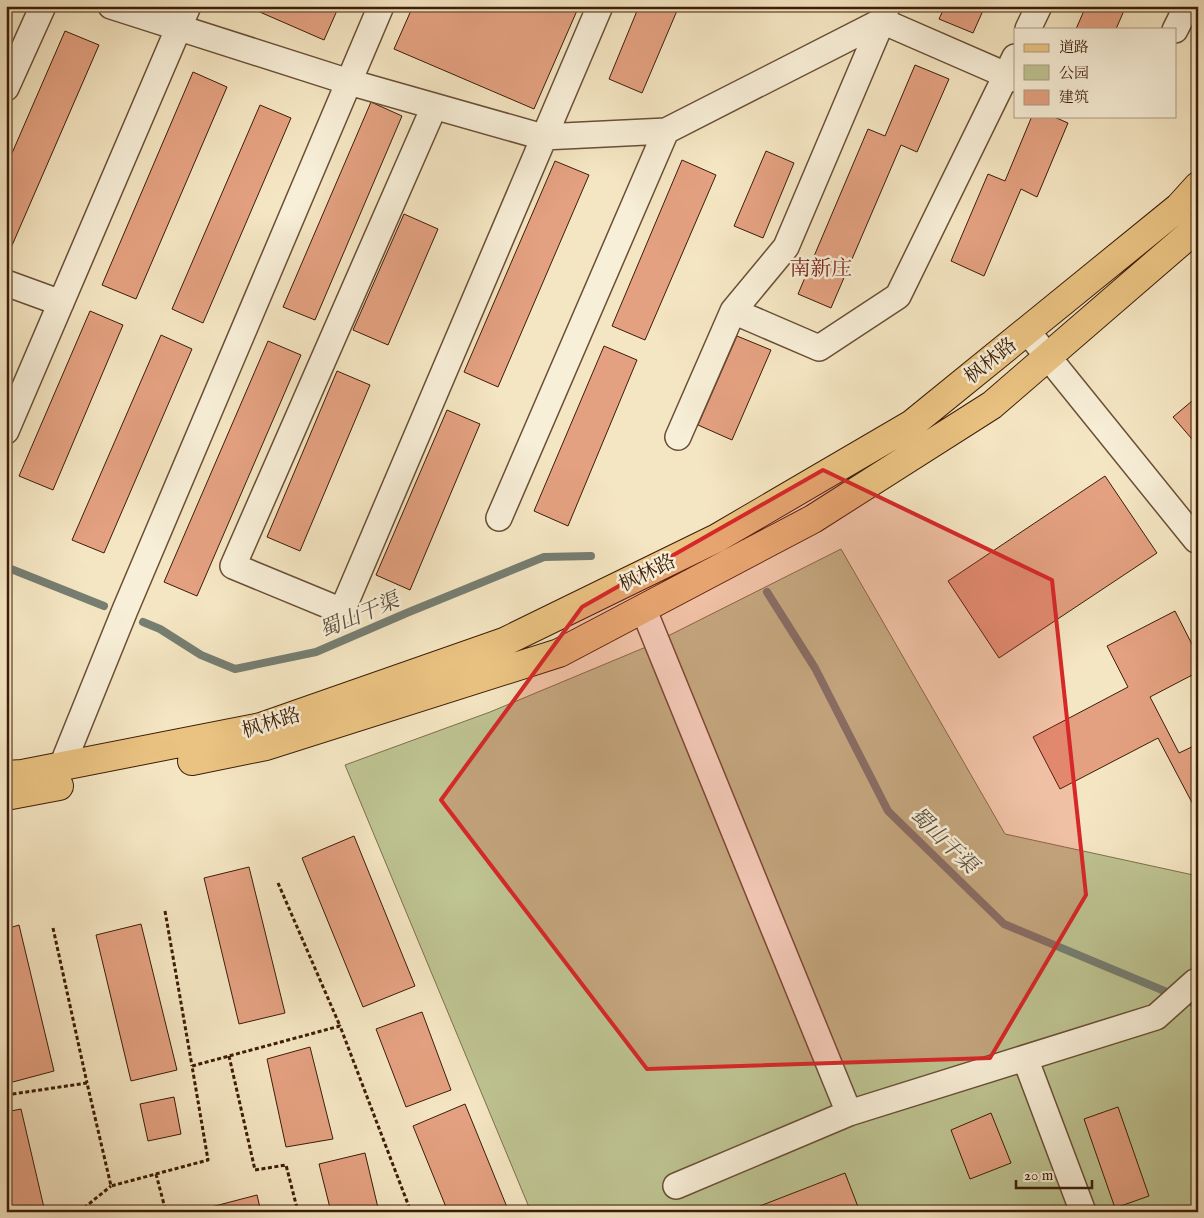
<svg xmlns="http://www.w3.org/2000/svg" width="1204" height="1218" font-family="'IM FELL English','Noto Serif SC',serif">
<rect width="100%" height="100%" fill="#f5e6c3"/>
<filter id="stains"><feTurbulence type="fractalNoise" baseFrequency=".004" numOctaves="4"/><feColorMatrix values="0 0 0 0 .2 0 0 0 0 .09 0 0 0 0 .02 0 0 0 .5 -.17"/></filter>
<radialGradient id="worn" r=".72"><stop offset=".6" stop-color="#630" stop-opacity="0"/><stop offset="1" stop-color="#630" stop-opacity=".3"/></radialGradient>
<path fill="#bec492" stroke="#7d704c" d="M841,549l164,285 193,42v336h-667l-186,-447 145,-53 156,-65z"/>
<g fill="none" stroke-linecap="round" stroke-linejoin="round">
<path stroke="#767e72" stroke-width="8" d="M6,567l98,39
M767,592l48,76 73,143 116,113 194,81
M143,622l17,7 41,26 34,14 81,-17 93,-40 135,-55 47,-1"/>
</g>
<path fill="#e4a181" stroke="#3c1d07" d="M246,6h93l-15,34z
M413,6h166l-45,103 -140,-60z
M639,6h40l-37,87 -33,-14z
M945,6h40l-12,27 -34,-14z
M1086,6h40l-10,23h-40z
M65,31l34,14 -92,212 -1,-90z
M915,65l34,14 -32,73 -16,-7 -70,163 -33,-14 70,-165 17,7z
M193,72l34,15 -91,212 -34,-14z
M371,102l31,14 -87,204 -32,-13z
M260,105l31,13 -88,205 -31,-14z
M1032,116h20l16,7 -31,74 -16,-8 -37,87 -33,-15 37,-87 17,7z
M766,151l28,12 -31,75 -29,-12z
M682,160l34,15 -71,165 -33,-14z
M555,161l34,14 -91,212 -34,-15z
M404,214l34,15 -50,116 -35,-15z
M90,311l33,14 -70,165 -34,-14z
M161,335l31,14 -88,204 -32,-13z
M737,336l34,14 -39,90 -34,-15z
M268,341l33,14 -104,241 -33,-14z
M604,346l33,14 -69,166 -34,-15z
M337,371l33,14 -70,166 -33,-14z
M1198,396v50l-25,-29z
M447,410l33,14 -70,166 -34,-15z
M1105,476l52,77 -158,105 -51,-77z
M1175,611l23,45v16l-48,25 29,56 19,-9v70l-40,-76 -98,51 -27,-52 95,-50 -21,-41z
M354,836l61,150 -52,21 -61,-149z
M249,867l36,146 -46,11 -35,-146z
M141,924l36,146 -46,11 -35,-146z
M19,925l35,146 -45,12 -3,-10v-144z
M422,1012l29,78 -45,17 -30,-78z
M310,1047l23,92 -47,8 -19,-88z
M174,1097l7,37 -33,7 -8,-37z
M465,1104l44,108h-61l-35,-86z
M1118,1107l31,89 -34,12 -31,-89z
M21,1109l24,103h-39v-100z
M991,1113l20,50 -41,16 -19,-49z
M365,1153l14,59h-48l-12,-48z
M845,1173l15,39h-113v-1z
M257,1195l4,17h-49l-1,-5z"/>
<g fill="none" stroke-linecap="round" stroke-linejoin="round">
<g stroke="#6a4f36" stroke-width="28">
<path id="minor" d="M111,6l238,76 194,55 123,-6 216,-110 5,-15
M1028,29l11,-23
M1175,30l12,-24
M6,88l37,-82
M434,107l-201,459 109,45 258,-605
M6,283l55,20
M733,311l53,-64 96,-226 133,58
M1027,331l169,209 2,-2
M6,431l182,-425
M678,437l55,-126 86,37 79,-52 117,-239
M499,518l167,-387
M643,608l206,505 307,-96 39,-35h3
M55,783l70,-173 256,-604
M1025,1058l58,154
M676,1186l173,-73"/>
</g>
<g stroke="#3c1d07" stroke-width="30">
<path id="major" d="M192,761l74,-15 293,-93 254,-134 179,-114 206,-178
M6,775l16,-1 239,-47 243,-85 213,-104 195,-114 267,-217 19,-21
M6,796l53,-10"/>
</g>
<path stroke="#3c1d07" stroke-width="3" stroke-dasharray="4 2.5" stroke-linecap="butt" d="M278,883l62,143
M165,911l27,155
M53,928l34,155
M229,1056l26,114 31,-5 12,47
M6,1095l81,-12 24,103 97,-26 -16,-94 148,-40 71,186
M156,1174l10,38
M79,1212l32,-26"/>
<use href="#minor" stroke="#f8efd8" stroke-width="25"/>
<use href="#major" stroke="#eac382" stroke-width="28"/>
</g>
<path fill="#d62828" fill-opacity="0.2" stroke="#d62828" stroke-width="4" stroke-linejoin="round" d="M823,470l229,110 34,315 -96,163 -343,11 -206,-269 141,-193z"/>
<g text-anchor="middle" stroke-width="5" stroke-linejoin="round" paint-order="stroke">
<g font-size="20" fill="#3c1d07" stroke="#f8efd8">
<text transform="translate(990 360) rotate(-39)" y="7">枫林路</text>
<text transform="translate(647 572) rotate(-26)" y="7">枫林路</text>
<text transform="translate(271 722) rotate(-17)" y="7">枫林路</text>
</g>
<g font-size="21" fill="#7a1f14" stroke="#f8efd8">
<text x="821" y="275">南新庄</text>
</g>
<g font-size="21" font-style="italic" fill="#594d3d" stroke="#f8efd8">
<text transform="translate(359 615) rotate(-23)" y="7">蜀山干渠</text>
<text transform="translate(944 840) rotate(44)" y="7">蜀山干渠</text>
</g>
</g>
<rect width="1204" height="1218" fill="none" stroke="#f5e6c3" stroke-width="25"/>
<rect x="8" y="8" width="1189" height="1203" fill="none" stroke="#3c1d07" stroke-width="2.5"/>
<rect x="12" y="12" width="1179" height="1193" fill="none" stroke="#3c1d07"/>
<rect x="1014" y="28" width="162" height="90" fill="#f8efd8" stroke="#ad9b84"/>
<rect x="1024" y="44" width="25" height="8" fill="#eac382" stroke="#ad9b84"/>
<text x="1059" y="52" font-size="15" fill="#3c1d07">道路</text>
<rect x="1024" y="65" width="25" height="15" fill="#bec492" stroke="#ad9b84"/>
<text x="1059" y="78" font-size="15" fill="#3c1d07">公园</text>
<rect x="1024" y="90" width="25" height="15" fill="#e4a181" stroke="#ad9b84"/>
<text x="1059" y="102" font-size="15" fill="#3c1d07">建筑</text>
<path d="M1016 1180v8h76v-8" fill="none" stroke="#3c1d07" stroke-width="2.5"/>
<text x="1024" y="1180" font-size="15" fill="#3c1d07" stroke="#f8efd8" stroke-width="4" paint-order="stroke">20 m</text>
<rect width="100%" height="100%" filter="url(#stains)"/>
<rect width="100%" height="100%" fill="url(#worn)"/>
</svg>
